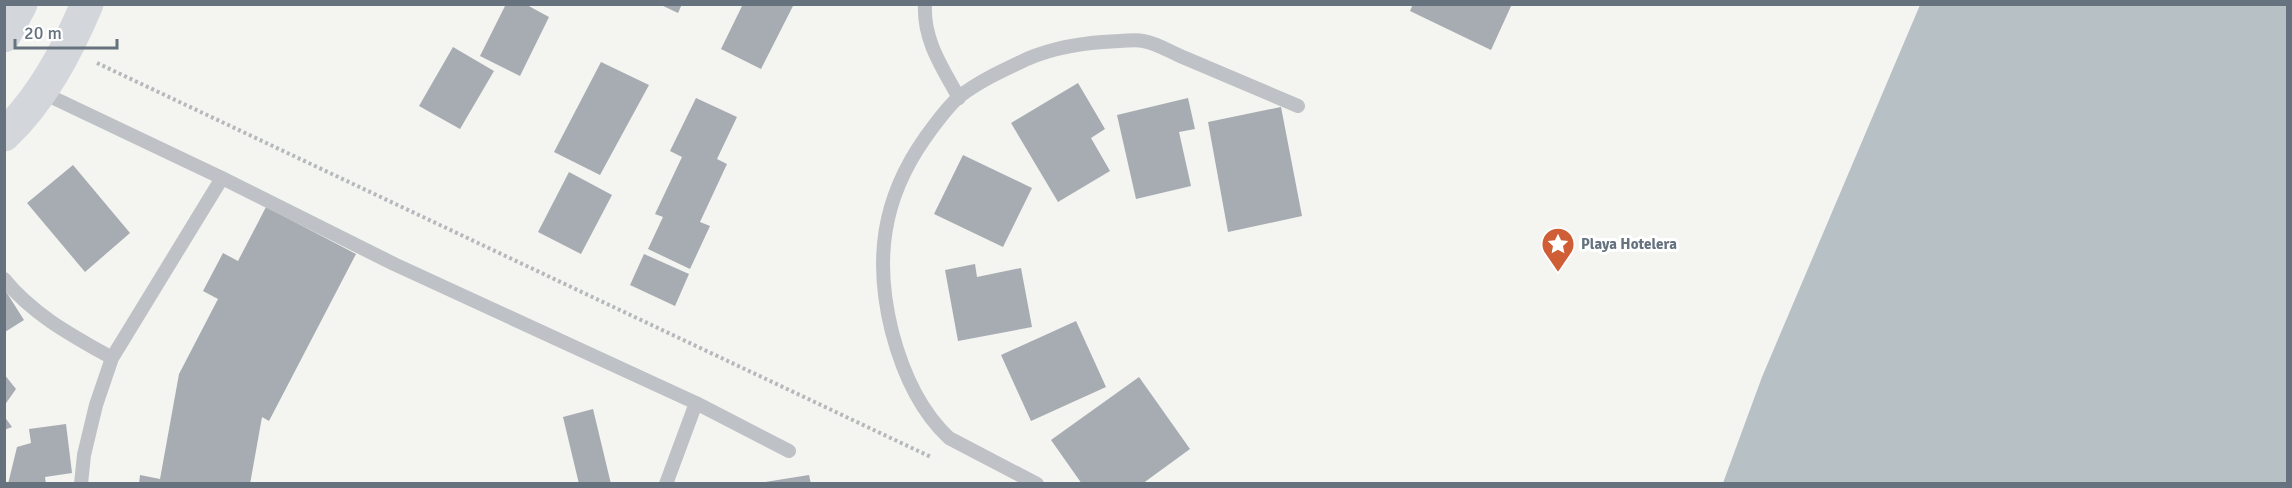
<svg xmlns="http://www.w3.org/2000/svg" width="2292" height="488" font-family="Signika,sans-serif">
<rect width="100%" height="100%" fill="#f4f4f1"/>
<path fill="#b7c0c5" d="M1920,5h367v478h-564l39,-106z"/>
<path fill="#a6acb1" d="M506,4h19l24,13 -29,59 -40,-20z
M659,4h23l-4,9z
M743,4h51l-33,65 -40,-20z
M1413,4h99l-21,46 -81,-39z
M453,47l41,24 -34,58 -41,-23z
M601,62l48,23 -49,90 -46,-23z
M1078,83l27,46 -14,9 19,33 -52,31 -47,-79z
M696,98l41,19 -20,42 10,5 -27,58 10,4 -20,43 -42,-20 15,-32 -8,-3 27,-57 -12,-6z
M1188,98l7,31 -16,3 12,54 -55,13 -19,-84z
M1281,107l21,109 -74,16 -20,-110z
M963,155l69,33 -29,59 -69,-33z
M73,165l57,68 -45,39 -58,-69z
M569,172l43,23 -31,59 -43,-22z
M266,207l90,47 -87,167 -7,-4 -12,67h-111l1,-9 20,4 19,-105 39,-75 -15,-8 20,-38 15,8z
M644,254l45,20 -14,32 -45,-21z
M975,264l2,13 44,-9 11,59 -74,14 -13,-71z
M5,290l19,30 -19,12z
M1076,321l30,66 -75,34 -30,-66z
M4,374l12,15 -12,17z
M1139,377l51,72 -48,35h-60l-31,-44z
M593,409l18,75h-32l-16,-67z
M4,416l8,11 -8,3z
M66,424l6,49 -27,4 1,7h-38l9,-37 14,-4 -2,-14z
M809,475l2,9h-46v-2z"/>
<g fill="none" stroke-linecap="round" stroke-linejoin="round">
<path stroke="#b6b9bb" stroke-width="4" stroke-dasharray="3 3" stroke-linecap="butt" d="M97,63l834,394"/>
<path stroke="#bec1c5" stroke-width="14" d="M925,4c-2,36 17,63 34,94
M41,92l181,86 172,86 302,139 93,48
M4,279c29,36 69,57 108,79
M81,484l3,-29 12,-50 16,-47 110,-180
M666,484l30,-81
M1037,484l-88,-46c-29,-27 -47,-68 -57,-106 -18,-72 -10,-133 33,-194 10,-14 22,-31 35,-42 21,-16 44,-26 67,-37 30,-13 61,-17 93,-18 7,0 16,-2 23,0 14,2 29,12 42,17 37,16 75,32 113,48"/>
<path stroke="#d3d7db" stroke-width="33" d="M4,36l17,-32
M4,135c38,-36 63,-84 83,-131"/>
</g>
<defs>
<g id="sight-pin" transform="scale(1.725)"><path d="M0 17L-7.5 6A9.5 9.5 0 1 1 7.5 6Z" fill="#cf5d36" stroke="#fff"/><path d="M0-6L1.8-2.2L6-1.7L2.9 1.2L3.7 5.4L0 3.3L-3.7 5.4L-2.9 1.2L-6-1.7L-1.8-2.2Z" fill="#fff"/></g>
</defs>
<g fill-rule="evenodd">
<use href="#sight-pin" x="1558" y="244"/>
</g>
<g text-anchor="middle" stroke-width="6" stroke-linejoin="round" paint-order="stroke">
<g font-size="15" font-weight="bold" fill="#66737f" stroke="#fff" text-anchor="start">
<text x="1581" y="249">Playa Hotelera</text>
</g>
</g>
<rect width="2292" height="488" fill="none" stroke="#66737f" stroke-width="12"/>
<path d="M15 39v9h102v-9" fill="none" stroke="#66737f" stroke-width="3"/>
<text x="24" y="39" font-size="18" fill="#66737f" stroke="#ffffff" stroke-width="4.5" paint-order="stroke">20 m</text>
</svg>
